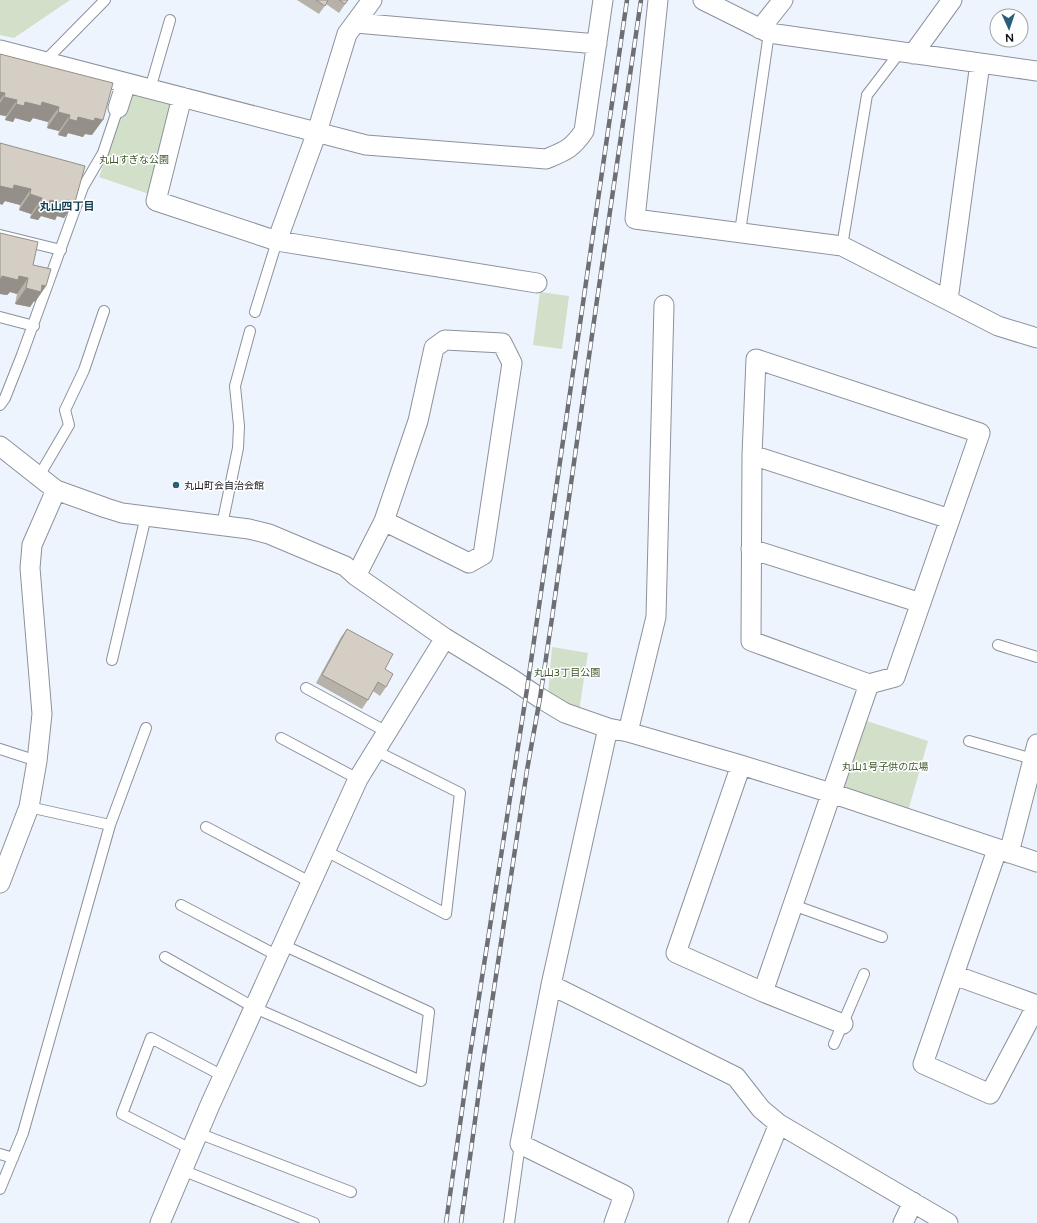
<svg xmlns="http://www.w3.org/2000/svg" width="1037" height="1223" font-family="'Varela Round','Noto Sans JP',sans-serif">
<rect width="100%" height="100%" fill="#eef4fe"/>
<path fill="#d2dfc9" d="M0,0h70l-56,38 -14,-3z
M130,92l45,10 -23,93 -53,-18z
M540,292l29,4 -7,53 -29,-4z
M552,647l36,6 -9,58 -31,-17z
M864,720l64,21 -20,70 -67,-23z"/>
<g fill="none" stroke-linecap="round" stroke-linejoin="round">
<g stroke="#8c929b" stroke-width="12">
<path id="lane" d="M45,61l60,-61
M150,89l20,-69
M740,232l29,-199
M0,235l61,15
M842,246l25,-151 33,-43
M255,312l22,-71
M0,317l34,9
M0,405l5,-7 17,-43 61,-168 20,-34 15,-45
M39,476l30,-51 -4,-15 19,-40 20,-59
M222,525l16,-77 1,-22 -4,-40 15,-55
M998,645l39,12
M112,660l34,-144
M306,688l81,44
M281,738l77,41
M969,741l64,18
M0,749l37,12
M110,825l36,-97
M206,827l106,56
M326,851l120,63 14,-121 -84,-42
M181,905l97,51
M793,905l89,32
M165,957l90,51 166,73 8,-69 -146,-67
M834,1044l30,-70
M198,1133l153,59
M191,1149l-69,-35 29,-76 72,38
M0,1154l13,4
M182,1170l132,53
M0,1189l23,-56 87,-308 -81,-18
M509,1223l11,-79"/>
</g>
<g stroke="#8c929b" stroke-width="21">
<path id="street" d="M658,0l-23,219 207,27 156,80 39,12
M703,0l66,33 268,38
M356,23l241,21
M760,29l23,-29
M0,50l366,95 180,14c19,-8 26,-10 38,-28l19,-131
M913,54l39,-54
M182,97l-26,104 121,40 260,42
M118,108l8,-25
M277,241l40,-109 30,-98 25,-34
M948,300l32,-237
M0,446l56,44 50,18 16,5 127,16 20,5 76,32 11,10 89,62 67,41 28,19 25,15 43,15 20,4 113,33 90,28 206,69
M752,455l198,64
M751,549l170,54
M356,576l28,-55 34,-100 16,-73 11,-8 57,3 10,20 -29,192 -14,8 -85,-42
M608,728l-57,257 -31,159 104,51 -10,28
M628,732l28,-115 8,-312
M741,765l-65,188 87,39 80,32
M1009,853l28,-109
M0,883l29,-76 8,-46 5,-47 -12,-146 2,-23 24,-55
M954,975l83,30 -47,89 -67,-30 74,-214
M551,985l185,92 25,32 18,15 169,99
M763,992l106,-308 -118,-43 1,-186 4,-96 224,74 -85,244 -26,7
M160,1223l50,-118 148,-326 87,-141
M738,1223l41,-99
M903,1223l10,-21"/>
</g>
<use href="#lane" stroke="#fff" stroke-width="10"/>
<use href="#street" stroke="#fff" stroke-width="19"/>
<g stroke="#6c6f76" stroke-width="4.5">
<path id="rail" d="M446,1223l23,-162 58,-372 100,-689
M461,1223l22,-161 44,-292 13,-72 12,-80 44,-311 45,-307"/>
</g>
<use href="#rail" stroke="#fff" stroke-width="3" stroke-dasharray="9" stroke-linecap="butt"/>
</g>
<path fill="#b6b1a9" d="M297,0h51l-9,13 -13,-9 -7,10z
M0,54l92,81 -7,-1 -2,3 -15,-4 -2,4 -8,-2 1,-4 -12,-3 1,-6 -15,-4 -3,4 -15,-4 -2,4 -8,-2 1,-4 -6,-1z
M0,143l75,59 -11,16 -7,-2 -2,4 -14,-4 -3,4 -8,-2 1,-4 -12,-4 1,-5 -15,-4 -3,4z
M33,265l13,21 -11,16 -1,-1 -4,6 -15,-3 2,-10 -7,-2 -3,3 -7,-1z
M347,629l39,58 -6,9 -7,-5 -5,9 -6,9 -46,-26 25,-46z"/>
<path fill="#949089" d="M0,92l5,1 -5,7z
M4,97l13,3 -11,16 -6,-1v-12z
M25,102h17l17,5 -11,15 -15,-4 -3,4 -15,-4 -2,4 -8,-2 11,-16z
M58,112l12,3 -11,16 -12,-3z
M78,117l17,1 8,2 -11,15 -7,-1 -2,3 -15,-4 -2,4 -8,-2 11,-16z
M14,185l17,4 -11,16 -15,-4 -3,4 -2,-1v-18z
M30,194l12,4 -11,16 -12,-4z
M50,200h17l8,2 -11,16 -7,-2 -2,4 -14,-4 -3,4 -8,-2 11,-16z
M2,276h17l9,2 -11,16 -7,-2 -3,3 -7,-1v-15z
M42,285l4,1 -11,16 -1,-1 -4,6 -15,-3 11,-16z"/>
<path fill="#d4cec4" stroke="#949089" d="M316,0h12l-3,6z
M339,0h9l-3,4z
M0,54l113,29 -10,37 -8,-2 -1,3 -16,-4 -1,4 -8,-2 1,-4 -12,-3 1,-5 -17,-5 -1,4 -16,-4 -1,4 -8,-2 1,-4 -13,-3 1,-4 -5,-1z
M0,143l85,23 -10,36 -8,-2 -1,4 -16,-4 -1,4 -8,-2 1,-4 -12,-4 1,-5 -17,-4 -1,4 -13,-3z
M0,233l38,9 -5,23 18,4 -5,17 -4,-1 -1,7 -15,-4 2,-10 -9,-2 -1,4 -16,-4 -1,3h-1z
M347,629l46,25 -8,15 8,5 -7,13 -8,-5 -10,18 -46,-25z"/>
<circle fill="#2a5f7b" stroke="#fff" stroke-width="1.5" cx="176" cy="485" r="4"/>
<g text-anchor="middle" stroke-width="3" stroke-linejoin="round" paint-order="stroke">
<g font-size="10" fill="#3c5528" stroke="#fff">
<text x="134" y="163">丸山すぎな公園</text>
<text x="567" y="676">丸山3丁目公園</text>
<text x="885" y="770">丸山1号子供の広場</text>
</g>
<g font-size="10" fill="#15171b" stroke="#fff" text-anchor="start">
<text x="184" y="489">丸山町会自治会館</text>
</g>
<g font-size="11" font-weight="bold" fill="#113d52" stroke="#fff">
<text x="67" y="210">丸山四丁目</text>
</g>
</g>
<g transform="translate(1009 28) rotate(177)"><circle r="19" fill="#ffffff" stroke="#a1a2a4"/>
<path d="M0-3L7 15L0 10L-7 15Z" fill="#2a5f7b"/>
<text y="-6" font-size="11" font-weight="bold" text-anchor="middle" fill="#15171b">N</text>
</g>
</svg>
